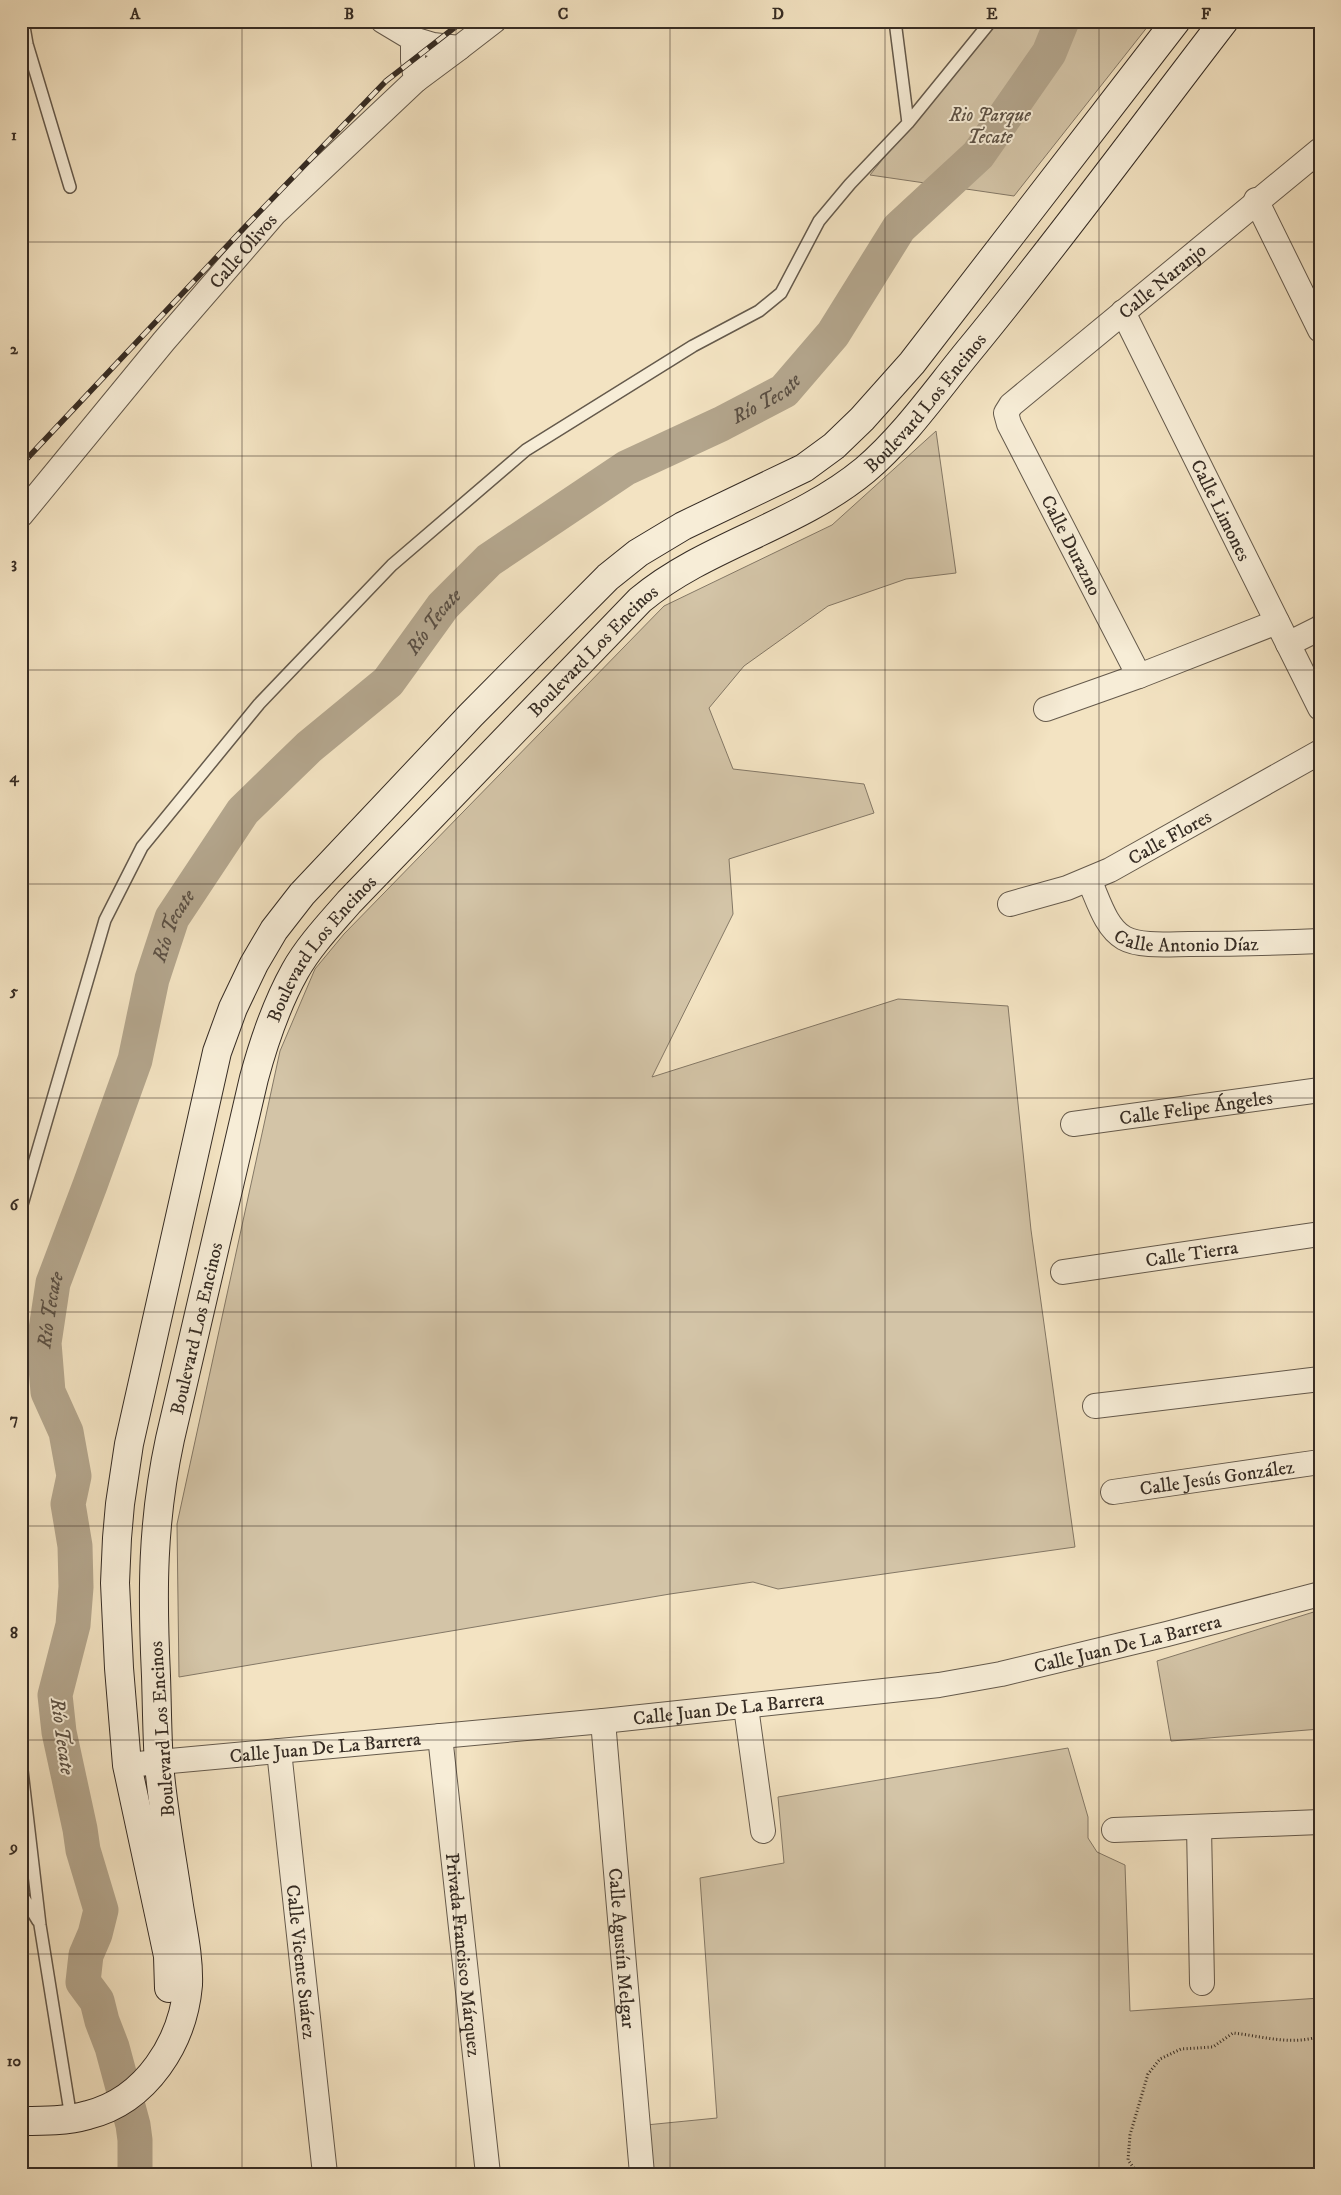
<svg xmlns="http://www.w3.org/2000/svg" width="1341" height="2195" font-family="'IM FELL DW Pica',serif">
<rect width="100%" height="100%" fill="#f3e3c2"/>
<filter id="stains"><feTurbulence type="fractalNoise" baseFrequency=".004" numOctaves="4"/><feColorMatrix values="0 0 0 0 .2 0 0 0 0 .09 0 0 0 0 .02 0 0 0 .5 -.17"/></filter>
<radialGradient id="worn" r=".72"><stop offset=".6" stop-color="#630" stop-opacity="0"/><stop offset="1" stop-color="#630" stop-opacity=".3"/></radialGradient>
<path fill="#d3c4a7" stroke="#847866" d="M993,21h159l-138,175 -144,-21z
M936,431l20,142 -50,6 -78,27 -84,60 -35,42 24,61 131,15 10,29 -145,46 4,55 -81,163 246,-78 110,7 23,224 44,317 -297,42 -25,-7 -83,12 -491,83 -2,-153 103,-473 35,-82 29,-35 320,-328 168,-81z
M1320,1610v119l-149,12 -14,-80z
M1068,1748l20,69v21l9,14 28,13 5,146 190,-13v176h-668l-6,-49 71,-7 -17,-240 84,-15 -6,-66z"/>
<g fill="none" stroke-linecap="round" stroke-linejoin="round">
<path stroke="#b3a58c" stroke-width="35" id="s1" d="M135,2174v-34l-2,-15 -21,-78 -10,-26 -5,-20 -14,-19 3,-27 9,-21 6,-24 -18,-60 -3,-21 -21,-97 -4,-37 18,-70 3,-38 -1,-41 -7,-42 6,-28 -8,-44 -18,-40 -4,-49 9,-60 37,-98 45,-125 17,-81 20,-61 71,-107 66,-64 79,-65 55,-76 46,-46 137,-92 95,-44 63,-33 49,-57 66,-106 79,-73 71,-102 13,-32"/>
<g stroke="#655a4c" stroke-width="14">
<path id="service" d="M23,21l4,23 43,143
M895,21l13,102
M21,1208l84,-288 37,-73 117,-143 133,-139 134,-115 167,-104 66,-35 22,-18 38,-72 31,-37 58,-61 83,-102
M21,1762l19,163 31,193
M21,1893l17,28"/>
</g>
<g stroke="#655a4c" stroke-width="26">
<g id="minor">
<path d="M413,39l20,6 26,3 35,-27"/>
<path d="M416,80l43,-32"/>
<path d="M1256,200l64,130"/>
<path id="s2" d="M1123,312l197,396"/>
<path id="s3" d="M21,515l143,-174 111,-128 141,-133 -3,-19v-22l-30,-18"/>
<path d="M1288,644l32,-16"/>
<path id="s4" d="M1139,676l-130,-252 -3,-11 5,-8 309,-255"/>
<path d="M1046,709l93,-33 138,-54"/>
<path id="s5" d="M1089,880c9,19 16,47 35,58 16,9 47,6 65,6 44,0 87,-1 131,-3"/>
<path id="s6" d="M1010,904l57,-16 43,-18 210,-118"/>
<path id="s7" d="M1073,1124l247,-34"/>
<path id="s8" d="M1063,1272l257,-38"/>
<path d="M1095,1406l225,-27"/>
<path id="s9" d="M1113,1492l207,-30"/>
<path d="M746,1707l17,124"/>
<path id="s10" d="M603,1721l39,453"/>
<path id="s11" d="M440,1736l48,438"/>
<path id="s12" d="M279,1751l46,423"/>
<path id="s13" d="M127,1765l476,-44 336,-36 62,-11 166,-40 153,-40"/>
<path d="M1199,1827l3,156"/>
<path d="M1114,1830l206,-8"/>
</g>
</g>
<g stroke="#362c24" stroke-width="30">
<g id="secondary">
<path d="M169,1988l-1,-32 -4,-19 -37,-172 -8,-97 -4,-85 2,-45 3,-34 9,-60 88,-392 16,-44 21,-44 20,-34 28,-36 169,-179 137,-138 30,-24 45,-27 121,-58 30,-22 28,-27 50,-56 264,-342"/>
<path id="s14" d="M21,2121c23,0 46,0 67,-6 59,-15 95,-73 100,-130 1,-27 -5,-54 -9,-79 -7,-48 -16,-95 -20,-142 -2,-29 -2,-59 -3,-88 -4,-84 -4,-153 14,-237l84,-361c10,-37 22,-73 41,-107 14,-25 35,-47 54,-69l291,-302c66,-55 156,-73 225,-130 41,-35 73,-82 107,-123 87,-106 168,-217 252,-326"/>
</g>
</g>
<path stroke="#362c24" stroke-width="3" stroke-dasharray="1 2.5" stroke-linecap="butt" d="M1138,2174l-10,-14 2,-25 18,-61 12,-15 21,-10 32,-2 20,-14c28,3 60,13 87,3
M1169,2174l8,-3 24,3"/>
<use href="#service" stroke="#f7edd7" stroke-width="11"/>
<use href="#minor" stroke="#f7edd7" stroke-width="24"/>
<use href="#secondary" stroke="#f7edd7" stroke-width="28"/>
<g stroke="#362c24" stroke-width="5.5">
<path id="rail" d="M21,465l223,-237 142,-147 77,-60"/>
</g>
<use href="#rail" stroke="#f7edd7" stroke-width="4" stroke-dasharray="11" stroke-linecap="butt"/>
</g>
<path fill="none" stroke="#362c24" stroke-width="1" stroke-opacity="0.55" d="M242,21v2153M456,21v2153M670,21v2153M885,21v2153M1099,21v2153M21,242h1299M21,456h1299M21,670h1299M21,884h1299M21,1098h1299M21,1312h1299M21,1526h1299M21,1740h1299M21,1954h1299"/>
<g text-anchor="middle" stroke-width="4" stroke-linejoin="round" paint-order="stroke">
<g font-size="19" font-style="italic" fill="#5d5245" stroke="#f7edd7">
<text x="990" y="121">Rio Parque<tspan x="990" dy="22">Tecate</tspan></text>
</g>
<g font-size="19" fill="#362c24" stroke="#f7edd7">
<text dy="7" stroke="none"><textPath href="#s3" startOffset="345">Calle Olivos</textPath></text>
<text dy="7" stroke="none"><textPath href="#s4" startOffset="500">Calle Naranjo</textPath></text>
<text dy="7" stroke="none"><textPath href="#s14" startOffset="2135">Boulevard Los Encinos</textPath></text>
<text dy="7" stroke="none"><textPath href="#s2" startOffset="221">Calle Limones</textPath></text>
<text transform="translate(1072 545) rotate(63)" y="7">Calle Durazno</text>
<text dy="7" stroke="none"><textPath href="#s14" startOffset="1715">Boulevard Los Encinos</textPath></text>
<text dy="7" stroke="none"><textPath href="#s6" startOffset="174">Calle Flores</textPath></text>
<text dy="7" stroke="none"><textPath href="#s5" startOffset="132">Calle Antonio Díaz</textPath></text>
<text dy="7" stroke="none"><textPath href="#s14" startOffset="1310">Boulevard Los Encinos</textPath></text>
<text dy="7" stroke="none"><textPath href="#s7" startOffset="124">Calle Felipe Ángeles</textPath></text>
<text dy="7" stroke="none"><textPath href="#s8" startOffset="130">Calle Tierra</textPath></text>
<text dy="7" stroke="none"><textPath href="#s14" startOffset="905">Boulevard Los Encinos</textPath></text>
<text dy="7" stroke="none"><textPath href="#s9" startOffset="105">Calle Jesús González</textPath></text>
<text dy="7" stroke="none"><textPath href="#s13" startOffset="1009">Calle Juan De La Barrera</textPath></text>
<text dy="7" stroke="none"><textPath href="#s13" startOffset="604">Calle Juan De La Barrera</textPath></text>
<text transform="translate(161 1729) rotate(-94)" y="7">Boulevard Los Encinos</text>
<text dy="7" stroke="none"><textPath href="#s13" startOffset="199">Calle Juan De La Barrera</textPath></text>
<text dy="7" stroke="none"><textPath href="#s10" startOffset="228">Calle Agustín Melgar</textPath></text>
<text dy="7" stroke="none"><textPath href="#s11" startOffset="220">Privada Francisco Márquez</textPath></text>
<text dy="7" stroke="none"><textPath href="#s12" startOffset="212">Calle Vicente Suárez</textPath></text>
</g>
<g font-size="20" font-style="italic" fill="#5c5043" stroke="#f7edd7">
<text dy="7" stroke="none"><textPath href="#s1" startOffset="2106">Río Tecate</textPath></text>
<text dy="7" stroke="none"><textPath href="#s1" startOffset="1701">Río Tecate</textPath></text>
<text dy="7" stroke="none"><textPath href="#s1" startOffset="1296">Río Tecate</textPath></text>
<text dy="7" stroke="none"><textPath href="#s1" startOffset="891">Río Tecate</textPath></text>
<text transform="translate(63 1736) rotate(82)" y="7">Río Tecate</text>
</g>
</g>
<rect width="1341" height="2195" fill="none" stroke="#f3e3c2" stroke-width="55"/>
<rect x="28" y="28" width="1286" height="2140" fill="none" stroke="#362c24" stroke-width="2"/>
<g font-size="16" text-anchor="middle" font-weight="bold" fill="#362c24">
<text x="135" y="19">A</text>
<text x="349" y="19">B</text>
<text x="563" y="19">C</text>
<text x="778" y="19">D</text>
<text x="992" y="19">E</text>
<text x="1206" y="19">F</text>
<text x="14" y="140">1</text>
<text x="14" y="354">2</text>
<text x="14" y="568">3</text>
<text x="14" y="782">4</text>
<text x="14" y="996">5</text>
<text x="14" y="1210">6</text>
<text x="14" y="1424">7</text>
<text x="14" y="1638">8</text>
<text x="14" y="1852">9</text>
<text x="14" y="2066">10</text>
</g>
<rect width="100%" height="100%" filter="url(#stains)"/>
<rect width="100%" height="100%" fill="url(#worn)"/>
</svg>
